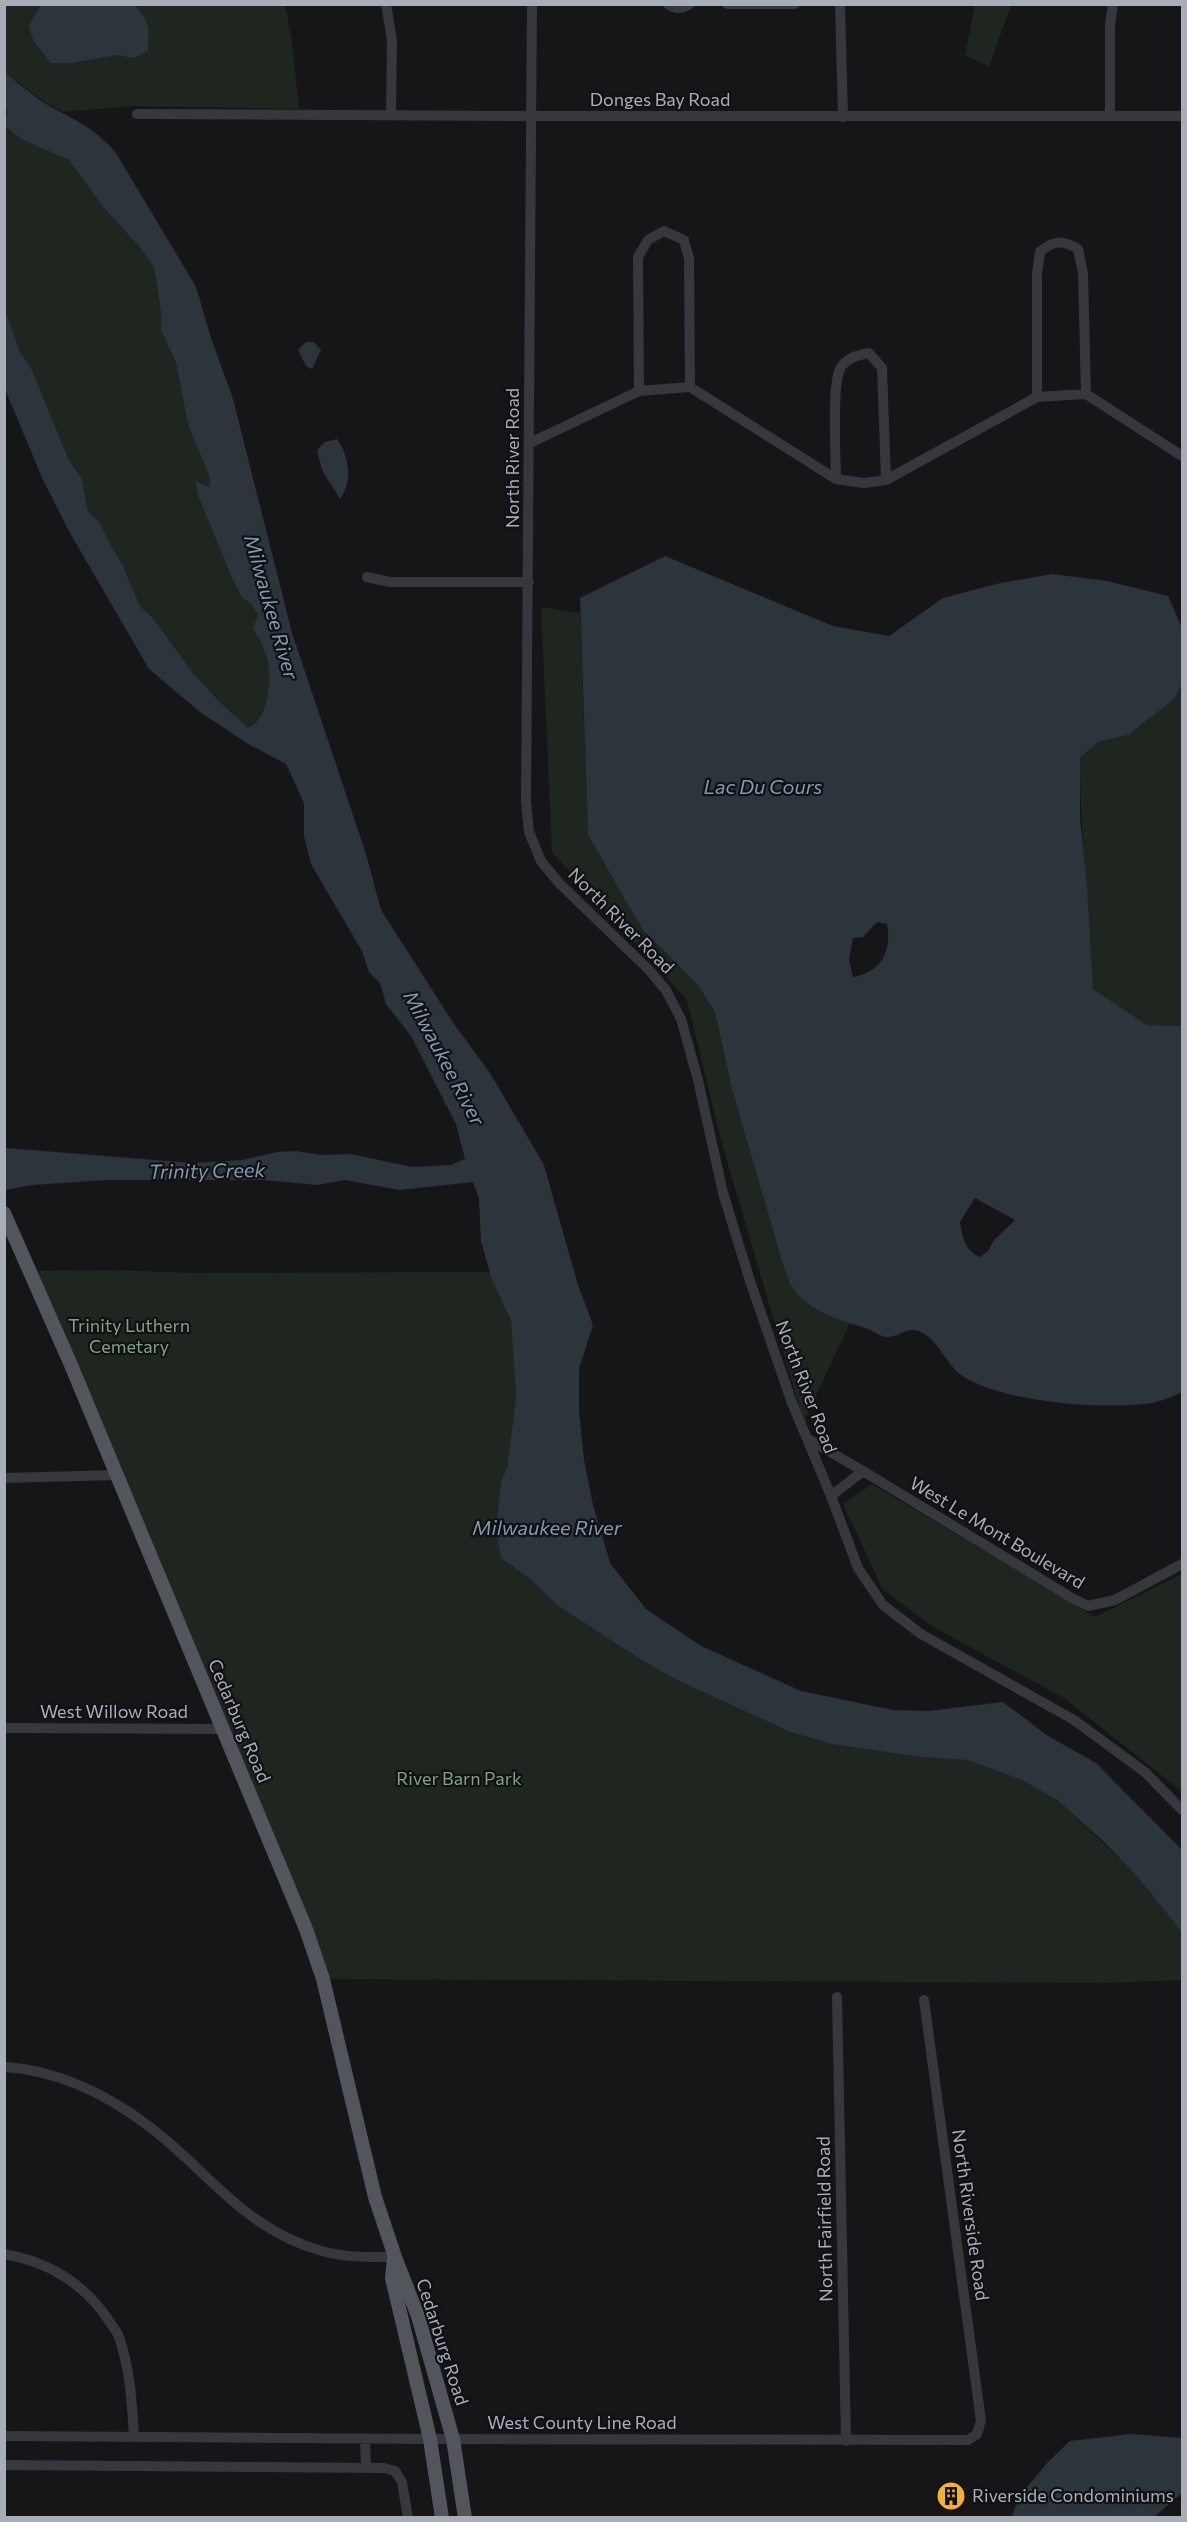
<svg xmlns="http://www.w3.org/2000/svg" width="1187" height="2522" font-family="Commissioner,sans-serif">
<rect width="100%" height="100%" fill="#161618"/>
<path fill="#1e261f" d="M4,5h281l7,36 7,68 -164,-3 -72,6 -17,-9 -41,-31z
M975,5h36l-22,61 -24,-10z
M4,127l19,13 46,20 34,47 36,39 15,21 7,44v19l15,33 12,62 21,50 1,12 -10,-5 17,56 15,40 10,19 9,7 7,10 -5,14c6,10 11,19 14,30 5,21 1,59 -19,71l-28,-27 -27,-29 -41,-56 -12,-11 -17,-40 -14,-24 -9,-20 -12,-10 -6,-33 -14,-21 -36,-88 -12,-18 -16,-43z
M541,607l39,6 8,222 54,94 56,56 17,27 17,77 51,176 35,45 32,13 -46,98 1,5 -83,-282 -35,-144 -135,-148z
M1182,684v342l-35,-1 -54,-36c-5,-77 -13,-154 -13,-231l18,-16 30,-7 45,-36z
M109,1270l84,3 297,-1 21,48 5,76 -9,72 -6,13v77l28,20 28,27 83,54 35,20 115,53 42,12 88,13 47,3 55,20 35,20 79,74 46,58v48l-77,3 -782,-4 -294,-708z
M872,1484l223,133 87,-43v220l-7,-8 -111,-88 -129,-70 -52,-38 -40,-86z"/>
<path fill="#2c353c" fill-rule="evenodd" d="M41,5h93c16,15 15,24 14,46l-14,7 -17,-3 -45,8h-21l-18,-23 -4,-14z
M5,72c13,11 27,23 41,32 28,16 48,23 70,49l80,134 15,51 22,61 59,234 74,221 15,56 73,114 36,49 54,92 34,120 15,40 -14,44v42l5,49 9,45 17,58 36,46 55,37 100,45 92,19 35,1 75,-9 45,34 48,27 86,87v82l-46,-57 -32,-33 -47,-42 -35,-20 -55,-20 -47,-3 -88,-13 -42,-12 -115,-53 -35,-20 -83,-54 -28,-27 -28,-20 -5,-26 5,-51 6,-13 9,-72 -5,-76 -19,-40 -11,-39 -2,-42 -6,-17 -73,8 -55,-10 -28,5 -53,-5h-157l-75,5 -27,5v-42l188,15 49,-3 35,-8 19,-1 25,4 30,-1 61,13 39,-2 14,-6 -9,-35 -45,-88 -25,-32 -6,-21 -11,-11 -7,-21 -51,-87 -7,-28v-33l-18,-39 -36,-19 -50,-33 -51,-43 -79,-136 -27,-53 -38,-91v-80l15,43 12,18 36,88 14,21 6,33 12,10 9,20 14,24 17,40 12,11 41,56 27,29 28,26c21,-10 24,-50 19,-70 -3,-11 -8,-20 -14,-30l5,-14 -7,-10 -9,-7 -10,-19 -34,-83 -3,-14 15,6 -1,-12 -21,-50 -12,-62 -15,-33v-19l-7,-44 -15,-21 -36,-39 -34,-47 -46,-20 -18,-13 2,-17 -2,-1z
M306,342h8l7,8 -9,19 -6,-3 -8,-16z
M337,439c12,16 16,43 3,60l-18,-29 -5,-20 8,-8z
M665,556l168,70 56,10 54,-38 53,-14 56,-10 55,7 61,15 14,32v56l-8,15 -46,36 -30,7 -18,16v61l7,68 6,102 54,36 35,1v366c-9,4 -20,9 -30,11 -49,7 -145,0 -188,-26 -18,-11 -24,-36 -43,-45 -13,-7 -23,6 -35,5 -7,-1 -14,-7 -21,-9 -25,-8 -55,-16 -71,-38 -5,-7 -8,-18 -11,-25l-51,-176 -17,-77 -17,-27 -56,-56 -54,-94 -8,-237zM877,922l10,2c5,28 -6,48 -34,53l-4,-17 4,-22 10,-1zM975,1198l40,22 -21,20 -6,11 -8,6c-15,-6 -18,-20 -20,-35z
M1131,2434l51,4v55l-28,24h-143l11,-24 26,-31 22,-21z"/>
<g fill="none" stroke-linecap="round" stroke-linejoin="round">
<path stroke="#37383d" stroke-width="10" d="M386,4l6,36 -1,75
M532,4l-6,798 3,30 12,29 18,22 90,87 17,20 15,29 17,61 25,113 27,88 42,122 39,93 27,72 25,37 38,29 153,86 72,53 36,37
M668,4c8,6 14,5 22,0
M727,4h68
M840,4l3,113
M137,114l394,2h651
M1110,116v-91l3,-21
M639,391l-1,-134 10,-17 16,-9 20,9 5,18 1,129
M1037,397v-123l3,-22c13,-12 23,-12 38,-3l5,24 3,121
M530,443l109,-52 51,-4 146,92 28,4 22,-3 151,-83 49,-3 96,62
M836,479c0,-21 -5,-97 5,-112 7,-10 18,-12 28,-14l13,15 4,112
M367,577l23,5h139
M808,1439l55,32
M4,1478l114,-3
M831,1496l32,-25 209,127 16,8 27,-6 67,-36
M4,1728l219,1
M837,1997l9,444
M4,2067c53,3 104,28 146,60 59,45 95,103 172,124 24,7 48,6 73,6
M4,2254c44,7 81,30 105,67 3,5 8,10 10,16 11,31 13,66 15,100
M4,2436l426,3 538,1 9,-6 4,-13 -57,-421
M365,2439l1,29
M4,2465l380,3 11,3 7,11 6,36"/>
<path stroke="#53555c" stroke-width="14" d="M4,1213l67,152 235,564 17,50 52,218 20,60 23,59 35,123 12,79
M394,2259l-2,19 38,161 12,79"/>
</g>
<defs>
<g id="building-disc" transform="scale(1.5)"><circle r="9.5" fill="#f2b134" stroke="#111113"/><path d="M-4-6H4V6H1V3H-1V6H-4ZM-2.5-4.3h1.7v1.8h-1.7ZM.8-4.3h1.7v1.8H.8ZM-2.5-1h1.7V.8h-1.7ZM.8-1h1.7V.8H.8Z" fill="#111"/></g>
</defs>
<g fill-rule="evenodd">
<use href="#building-disc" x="951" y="2496"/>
</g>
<g text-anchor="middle" stroke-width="4.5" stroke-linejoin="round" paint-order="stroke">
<g font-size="18" fill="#a8adb8" stroke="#111113">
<text x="660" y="106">Donges Bay Road</text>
<text transform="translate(513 458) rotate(-90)" y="6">North River Road</text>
<text transform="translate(621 921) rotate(45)" y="6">North River Road</text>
<text transform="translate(806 1387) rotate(69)" y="6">North River Road</text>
<text transform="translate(997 1533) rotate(31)" y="6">West Le Mont Boulevard</text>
<text x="114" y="1718">West Willow Road</text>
<text transform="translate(239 1721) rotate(67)" y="6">Cedarburg Road</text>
<text transform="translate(970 2215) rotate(82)" y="6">North Riverside Road</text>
<text transform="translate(825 2219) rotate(-91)" y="6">North Fairfield Road</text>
<text transform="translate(442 2342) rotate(72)" y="6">Cedarburg Road</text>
<text x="582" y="2429">West County Line Road</text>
</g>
<g font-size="18" fill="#7fa381" stroke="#111113">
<text x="129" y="1332">Trinity Luthern<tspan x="129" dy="21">Cemetary</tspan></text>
<text x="459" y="1785">River Barn Park</text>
</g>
<g font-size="18" fill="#a8adb8" stroke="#111113" text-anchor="start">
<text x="972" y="2502">Riverside Condominiums</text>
</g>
<g font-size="20" font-style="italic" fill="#7f9bb3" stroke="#111113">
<text transform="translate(271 607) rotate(74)" y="7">Milwaukee River</text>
<text x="763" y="794">Lac Du Cours</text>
<text transform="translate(444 1058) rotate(62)" y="7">Milwaukee River</text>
<text transform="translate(207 1171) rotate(-1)" y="7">Trinity Creek</text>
<text x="547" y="1535">Milwaukee River</text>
</g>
</g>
<rect width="1187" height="2522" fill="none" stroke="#a8adb8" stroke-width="12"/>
</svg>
